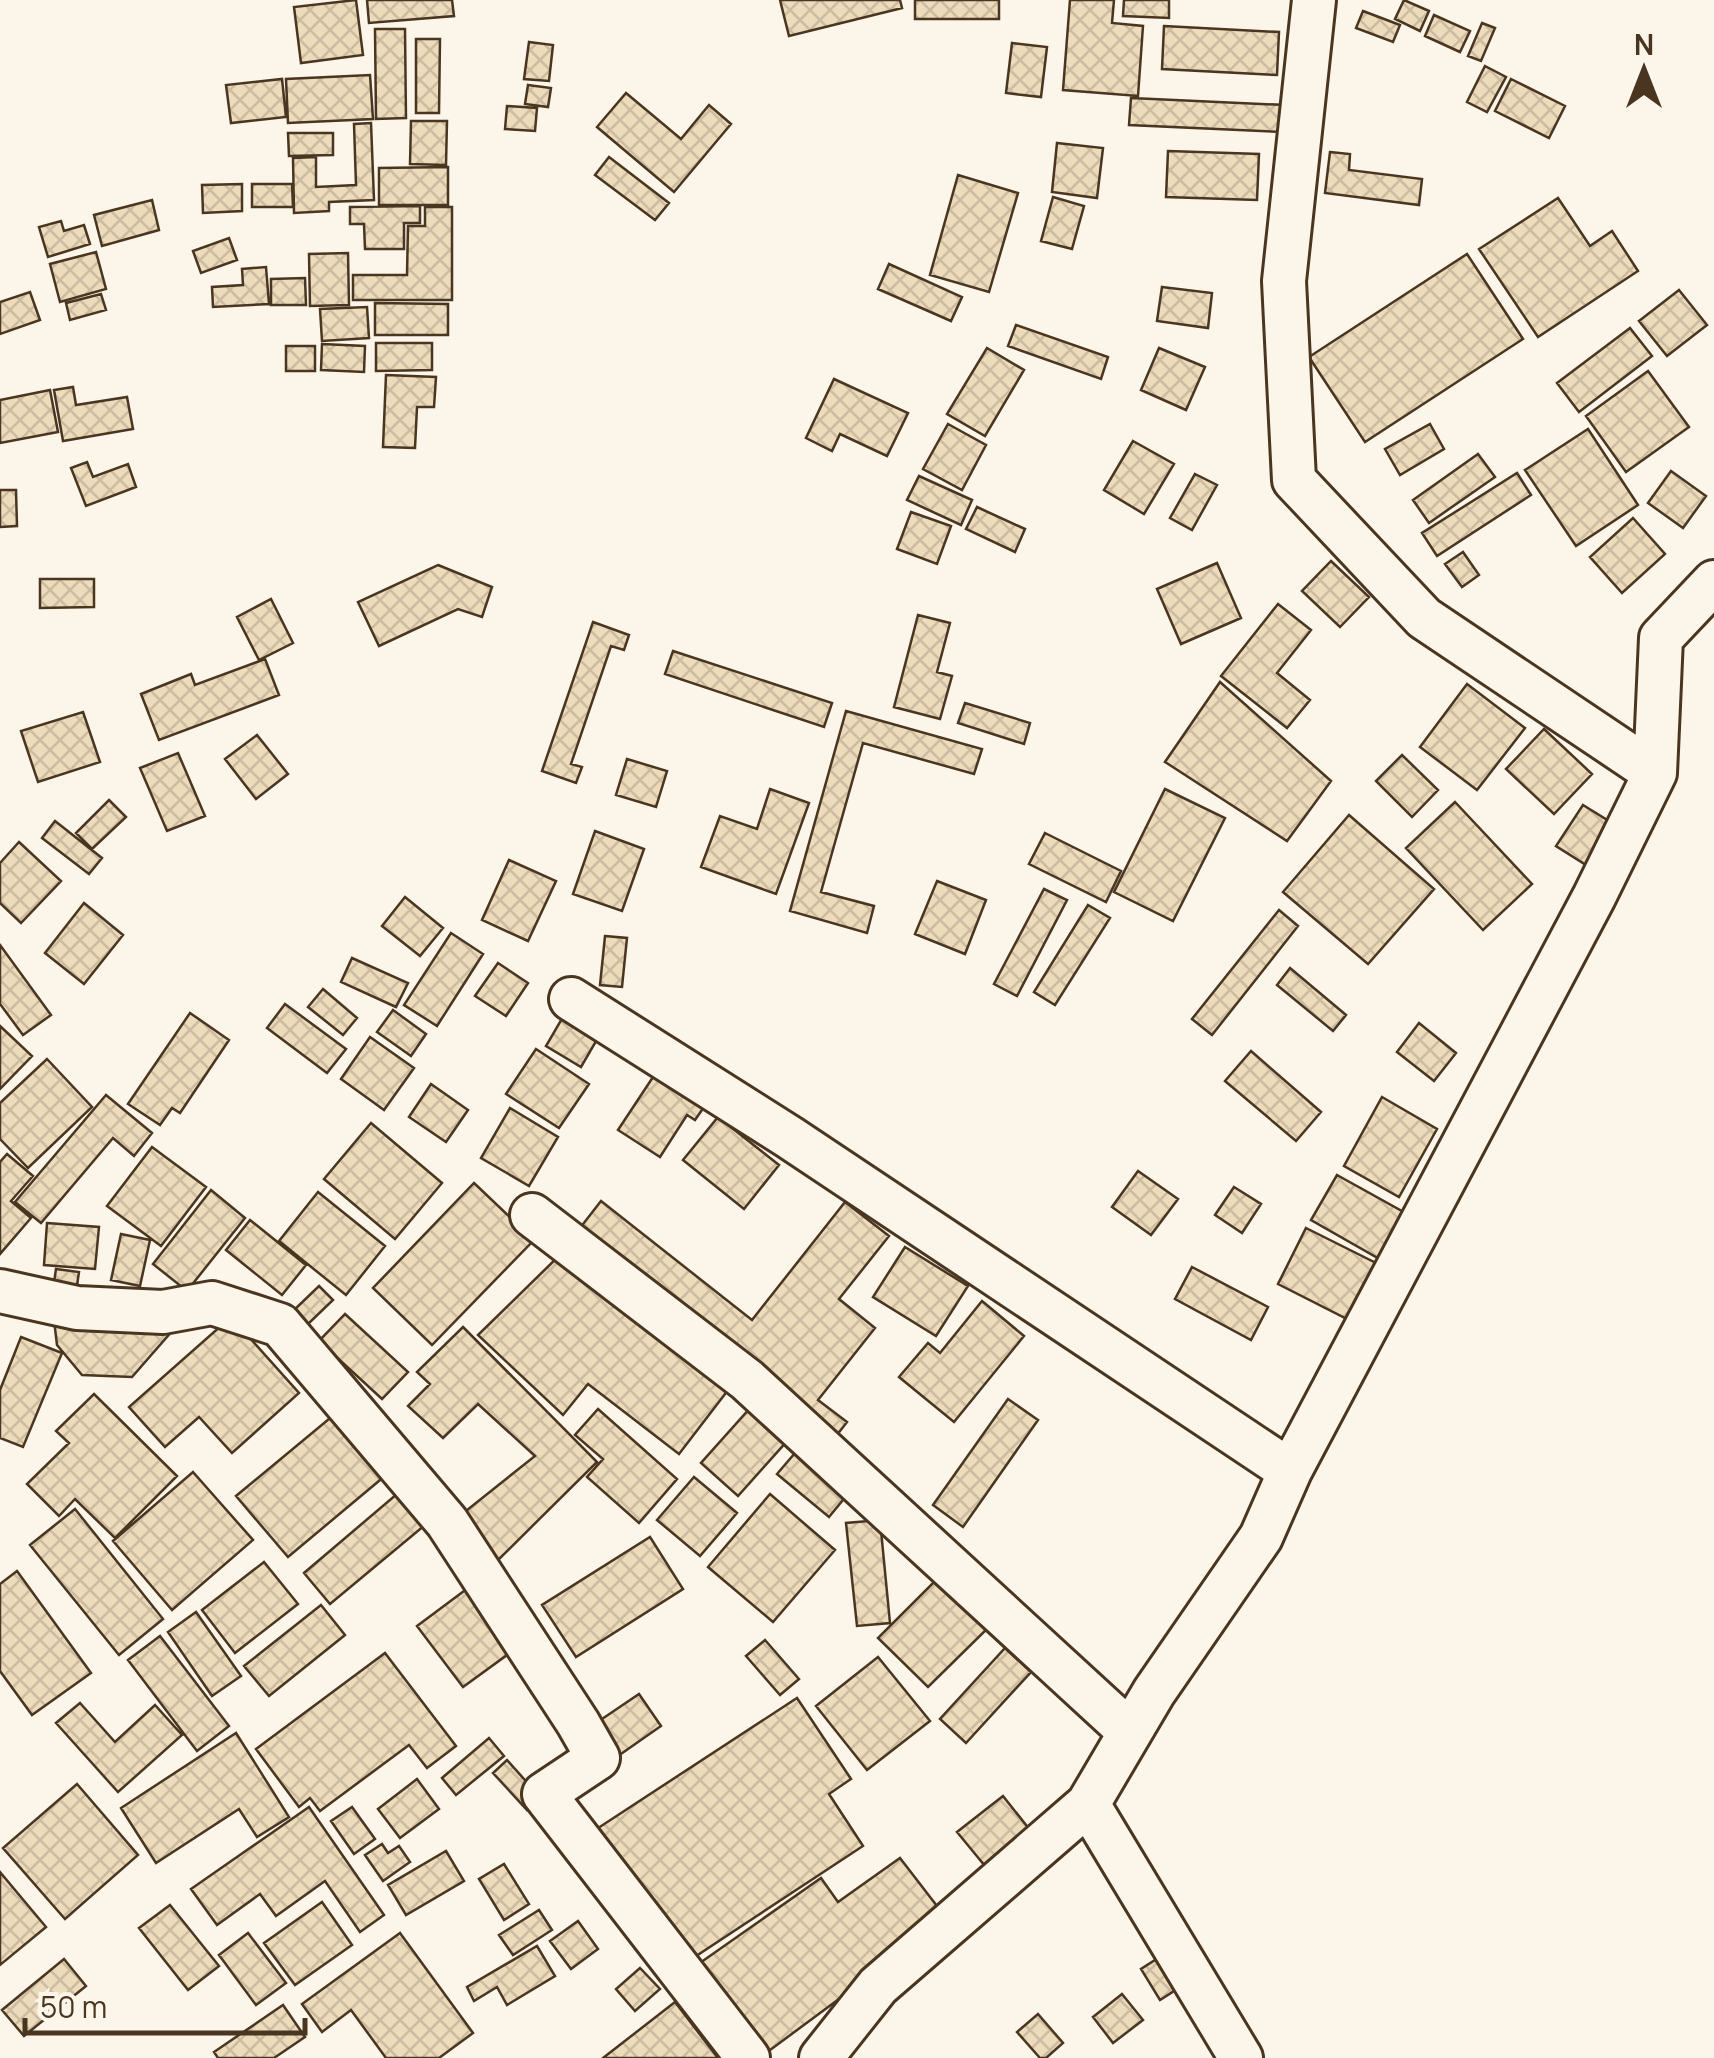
<svg xmlns="http://www.w3.org/2000/svg" width="1714" height="2058" font-family="Manrope,sans-serif">
<defs>
<pattern id="building-cross-hatch" width="8" height="8" patternUnits="userSpaceOnUse" patternTransform="scale(2.5)"><rect width="8" height="8" fill="#ecdcbc"/><path d="M0 0l8 8M0 8l8-8" fill="none" stroke="#ccbda1"/></pattern>
</defs>
<rect width="100%" height="100%" fill="#fbf6e9"/>
<path fill="url(#building-cross-hatch)" stroke="#4a3520" stroke-width="2.5" d="M356,0l7,55 -62,8 -7,-56z
M367,0h85l2,16 -85,7z
M780,0h120l2,8 -113,28z
M915,0h84v19h-84z
M1070,0h44l-2,23 31,3 -5,70 -75,-6z
M1124,0h45v18l-46,-2z
M1404,0l25,11 -9,20 -25,-12z
M1363,11l37,14 -7,17 -37,-14z
M1434,15l36,16 -10,21 -35,-16z
M1482,23l13,5 -14,33 -13,-5z
M1164,26l115,6 -2,43 -115,-6z
M375,29h30l1,89 -30,1z
M416,39h24l-1,74h-23z
M529,42l24,3 -4,36 -25,-2z
M1012,43l35,4 -6,50 -35,-4z
M1485,66l21,11 -19,35 -20,-10z
M370,75l3,44 -85,4 -2,-44z
M282,79l4,38 -55,6 -5,-38z
M1511,79l54,27 -16,32 -54,-27z
M528,85l23,3 -3,19 -23,-3z
M626,93l55,46 28,-34 22,19 -57,68 -77,-65z
M1131,98l154,7 -2,27 -154,-7z
M507,106l30,2 -2,23 -30,-2z
M411,121h36l-1,44 -36,-1z
M371,123l3,77 -45,2v9l-35,2 -1,-55 23,-1v30l40,-2 -2,-61z
M288,133h45v22l-44,1z
M1057,143l46,5 -6,50 -45,-6z
M1168,151l91,3 -2,46 -91,-3z
M1330,152l20,2 -1,16 73,9 -3,26 -94,-12z
M609,157l60,46 -14,17 -60,-45z
M448,167v38h-69v-37z
M958,175l60,18 -29,99 -59,-17z
M242,184v27l-39,2 -1,-28z
M252,184h40l1,23h-41z
M1053,197l31,9 -12,43 -31,-8z
M1558,198l32,48 22,-15 26,40 -100,66 -59,-88z
M152,200l7,30 -57,16 -8,-31z
M420,206v17h-16v26h-39l-1,-25h-14v-17z
M425,207h27v93h-99v-25h54l1,-49h17z
M61,221l3,10 20,-6 6,19 -42,13 -9,-30z
M229,238l8,22 -36,13 -8,-22z
M96,252l10,37 -46,13 -10,-38z
M348,253l1,52 -39,1 -1,-52z
M1467,254l56,85 -158,103 -56,-85z
M889,264l73,33 -11,24 -73,-32z
M266,267l3,37 -56,3 -1,-20 31,-2 -1,-16z
M305,278l1,27h-35v-26z
M1162,287l50,6 -4,35 -51,-7z
M1679,290l28,35 -40,31 -28,-35z
M30,292l10,28 -40,14v-32z
M101,294l5,16 -36,10 -4,-17z
M375,303l73,1v31h-73z
M367,307l2,31 -47,3 -2,-32z
M1016,325l92,32 -7,22 -93,-33z
M1630,328l22,28 -73,56 -22,-29z
M376,343h56v27l-56,1z
M322,344l43,2 -1,26 -43,-2z
M286,346h29v25h-29z
M987,348l37,22 -39,66 -38,-22z
M1159,348l46,19 -19,43 -45,-20z
M1648,371l41,56 -63,45 -40,-56z
M386,375l50,2 -2,30h-17l-2,41 -32,-1z
M834,379l74,34 -21,43 -47,-22 -8,17 -26,-13z
M73,387l3,18 51,-8 6,32 -70,12 -9,-51z
M50,390l8,42 -58,11v-43z
M948,424l38,21 -24,45 -39,-21z
M1430,424l14,25 -44,26 -15,-26z
M1588,429l50,76 -62,41 -51,-76z
M1133,441l41,23 -30,50 -40,-24z
M1478,454l17,23 -66,46 -16,-23z
M87,462l6,15 35,-13 8,23 -50,19 -15,-38z
M1671,471l35,25 -23,32 -35,-25z
M1517,473l14,22 -94,61 -15,-23z
M1195,474l22,11 -25,45 -22,-12z
M919,476l53,24 -11,25 -54,-25z
M0,490h16l1,36 -17,1z
M977,507l48,22 -10,23 -49,-23z
M911,512l40,14 -14,38 -40,-15z
M1633,518l32,36 -43,39 -32,-36z
M1463,552l16,23 -17,12 -17,-23z
M1331,561l38,36 -29,30 -38,-36z
M1217,563l24,55 -60,26 -24,-55z
M438,565l54,22 -10,30 -24,-8 -79,37 -21,-44z
M40,579h54v28l-54,1z
M271,599l22,44 -34,17 -22,-43z
M1278,604l33,26 -34,43 33,27 -23,28 -66,-52z
M918,615l32,8 -13,49 15,4 -12,43 -46,-12z
M593,622l36,13 -5,15 -13,-4 -40,118 11,3 -6,16 -34,-12z
M673,651l159,52 -8,24 -159,-53z
M265,659l14,36 -120,45 -18,-46 50,-20 4,11z
M1220,682l111,99 -44,60 -122,-79z
M1467,684l58,44 -48,62 -57,-43z
M965,703l65,20 -6,21 -66,-21z
M846,711l136,38 -8,25 -111,-31 -42,149 53,14 -7,27 -77,-22z
M83,712l17,50 -62,20 -17,-51z
M1544,729l48,45 -38,40 -48,-45z
M257,735l31,39 -32,25 -31,-40z
M178,753l27,63 -38,15 -27,-63z
M1402,755l36,35 -26,27 -36,-36z
M627,759l40,12 -11,36 -40,-12z
M770,789l39,14 -33,91 -75,-27 19,-51 37,13z
M1165,789l60,29 -52,103 -59,-29z
M109,800l17,17 -34,32 -16,-16z
M1455,802l77,82 -49,46 -77,-82z
M1583,805l29,18 -26,42 -30,-19z
M1349,815l85,74 -66,75 -85,-72z
M55,821l47,37 -13,16 -47,-36z
M595,831l49,18 -22,62 -49,-17z
M1045,833l76,38 -15,31 -77,-38z
M19,842l42,39 -40,42 -21,-20v-40z
M509,860l47,21 -28,60 -46,-21z
M937,881l49,19 -21,54 -50,-20z
M1044,889l23,11 -50,96 -23,-12z
M405,897l38,31 -23,28 -38,-30z
M84,903l39,32 -39,49 -39,-31z
M1088,905l22,13 -55,87 -21,-13z
M1279,910l19,16 -86,109 -20,-16z
M451,933l32,21 -46,72 -33,-21z
M605,936l22,2 -5,49 -22,-2z
M0,945l51,70 -28,20 -23,-31z
M352,958l56,25 -12,24 -55,-25z
M498,963l30,20 -22,33 -31,-20z
M1290,968l56,47 -13,16 -56,-46z
M323,989l34,29 -14,17 -35,-28z
M285,1004l61,45 -19,24 -60,-45z
M393,1010l33,24 -15,22 -34,-24z
M567,1010l35,21 -21,36 -35,-21z
M190,1013l39,27 -49,73 -8,-5 -12,17 -32,-21z
M1419,1023l37,30 -22,28 -37,-29z
M0,1026l32,30 -32,33z
M370,1037l44,31 -30,42 -43,-31z
M536,1049l53,35 -30,44 -53,-34z
M1251,1051l70,61 -25,29 -71,-60z
M47,1059l45,48 -64,61 -28,-29v-36z
M655,1074l49,33 -9,13 -8,-5 -27,42 -42,-27z
M431,1084l37,26 -22,32 -37,-25z
M106,1095l46,38 -18,23 -21,-18 -72,85 -26,-21z
M1382,1097l55,32 -38,68 -55,-31z
M510,1108l48,29 -29,49 -48,-28z
M718,1117l61,48 -35,44 -61,-49z
M371,1123l71,60 -47,56 -71,-60z
M152,1147l54,40 -45,59 -54,-40z
M7,1154l26,22 -22,25 20,17 -31,36v-92z
M1138,1171l40,28 -27,36 -39,-28z
M1337,1175l72,40 -26,46 -72,-41z
M474,1183l60,57 -102,105 -59,-57z
M1234,1187l27,17 -19,29 -27,-18z
M211,1190l34,28 -58,73 -34,-27z
M318,1192l67,54 -39,49 -67,-54z
M601,1201l151,119 93,-118 44,34 -50,63 36,29 -57,72 29,22 -14,18 -260,-203z
M250,1220l56,45 -24,30 -56,-45z
M47,1223l52,4 -4,42 -51,-4z
M1306,1228l78,39 -29,56 -77,-39z
M121,1234l29,6 -10,46 -29,-6z
M905,1247l63,39 -32,50 -63,-39z
M565,1250l170,131 -56,73 -91,-70 -25,31 -85,-80z
M1192,1267l76,40 -17,33 -76,-41z
M56,1269l23,3 -3,20 -23,-3z
M319,1286l14,14 -26,25 -14,-14z
M982,1301l42,35 -70,86 -55,-45 29,-34 12,10z
M345,1314l63,58 -26,27 -63,-58z
M231,1317l68,76 -67,60 -33,-36 -34,30 -36,-40z
M54,1320l119,10 -41,47 -50,-2 -25,-30z
M463,1327l134,135 -103,102 -42,-42 83,-66 -57,-52 -35,34 -35,-32 22,-22 -13,-12z
M21,1337l41,16 -39,94 -23,-9v-48z
M94,1394l83,82 -62,62 -40,-39 -16,17 -32,-32 42,-41 -13,-12z
M1008,1399l30,21 -75,107 -30,-22z
M751,1407l37,33 -50,56 -37,-33z
M341,1409l51,61 -104,87 -52,-61z
M598,1409l79,70 -38,44 -52,-46 16,-18 -28,-24z
M801,1446l51,43 -23,28 -52,-43z
M193,1472l60,68 -81,70 -59,-69z
M694,1477l43,36 -37,43 -43,-36z
M404,1488l27,32 -101,84 -26,-31z
M770,1494l65,56 -62,72 -65,-55z
M75,1509l88,110 -44,36 -89,-110z
M880,1520l10,103 -33,3 -11,-103z
M650,1537l33,52 -107,68 -34,-52z
M264,1562l34,42 -63,49 -33,-43z
M17,1571l74,102 -59,42 -32,-44v-87z
M941,1575l50,50 -63,62 -50,-49z
M468,1588l46,62 -51,37 -46,-61z
M321,1605l24,30 -76,61 -25,-30z
M196,1612l45,64 -29,20 -44,-64z
M160,1636l69,90 -32,25 -69,-91z
M765,1640l34,39 -19,16 -34,-39z
M1005,1648l26,24 -65,71 -26,-24z
M385,1653l71,93 -29,22 -18,-23 -89,66 -10,-13 -11,9 -43,-58z
M878,1657l52,64 -63,49 -51,-64z
M639,1694l22,32 -43,30 -22,-33z
M797,1698l54,81 -22,15 34,52 -182,120 -89,-134z
M80,1703l35,39 40,-37 27,30 -64,57 -62,-69z
M236,1733l53,84 -32,20 -18,-28 -83,54 -35,-55z
M489,1738l15,18 -48,39 -14,-17z
M507,1760l34,38 -14,12 -34,-37z
M417,1779l22,30 -39,29 -22,-29z
M77,1784l61,71 -73,64 -62,-71z
M1003,1796l27,34 -45,36 -28,-34z
M309,1807l75,108 -24,17 -35,-51 -49,35 -16,-22 -43,31 -26,-36z
M352,1807l23,32 -21,15 -23,-33z
M382,1844l6,9 11,-7 11,16 -27,19 -18,-26z
M446,1851l18,30 -58,34 -18,-30z
M900,1858l47,61 -185,137 -65,-91 124,-87 17,24z
M504,1864l25,40 -25,16 -25,-41z
M0,1872l46,55 -46,38z
M322,1902l30,43 -57,40 -31,-42z
M170,1905l49,61 -31,24 -49,-62z
M539,1910l13,20 -39,25 -14,-20z
M578,1921l20,28 -27,20 -21,-28z
M248,1933l38,50 -30,22 -37,-50z
M400,1933l73,100 -34,25h-53l-35,-48 -29,22 -20,-28z
M537,1946l18,30 -48,29 -10,-18 -23,14 -7,-14z
M1166,1953l19,31 -25,16 -19,-31z
M64,1959l22,27 -62,50 -22,-26z
M640,1968l20,21 -25,22 -19,-22z
M1122,1994l21,26 -30,23 -20,-26z
M675,2002l43,56h-115z
M283,2005l22,32 -31,21h-56l-4,-6z
M1038,2014l25,29 -17,15h-6l-23,-26z"/>
<g fill="none" stroke-linecap="round" stroke-linejoin="round">
<g stroke="#4a3520" stroke-width="48">
<path id="minor" d="M1314,0l-30,281 10,199 130,138 231,155
M571,999l218,138 501,334
M532,1215l215,165 383,352
M0,1291l77,17 86,4 49,-9 68,22 167,197 131,201 20,35 -54,36 204,264
M1088,1804l153,254
M821,2058l57,-72 210,-182 66,-112 107,-155 29,-66 304,-574 61,-124 6,-135 53,-56"/>
</g>
<use href="#minor" stroke="#fbf6e9" stroke-width="42"/>
</g>
<g transform="translate(1644 70)" stroke="#fbf6e9" stroke-width="8" paint-order="stroke">
<path d="M0-8L18 38L0 25L-18 38Z" fill="#4a3520"/>
<text y="-15" font-size="28" font-weight="bold" text-anchor="middle" fill="#4a3520">N</text>
</g>
<path d="M25 2018v15h280v-15" fill="none" stroke="#4a3520" stroke-width="5"/>
<text x="40" y="2018" font-size="30" fill="#4a3520" stroke="#fbf6e9" stroke-width="8" paint-order="stroke">50 m</text>
</svg>
